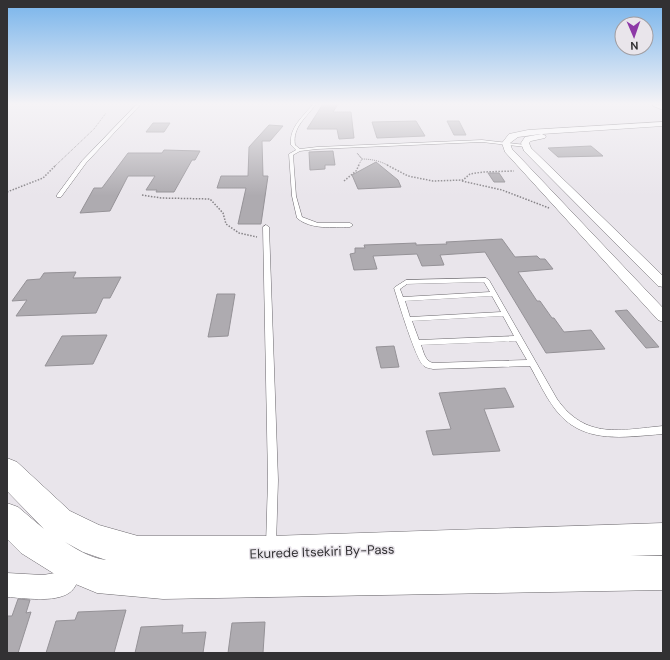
<svg xmlns="http://www.w3.org/2000/svg" width="670" height="660" font-family="'DM Sans',sans-serif">
<rect width="100%" height="100%" fill="#e9e5eb"/>
<path fill="#aeabb0" stroke="#959297" d="M323,104h15l-5,8h18l3,26 -15,1 -2,-10h-30z
M416,121l9,15 -48,2 -5,-16z
M447,121h12l7,14h-12z
M153,123h17l-6,9h-18z
M269,125l14,1 -13,15h-8l1,35h5l-7,48h-23l8,-36h-29l4,-12h27l1,-29z
M591,146l12,10 -45,1 -10,-9z
M164,150l36,1 -5,9h-3l-18,32h-18l1,-2h-11l9,-14h-27l-18,35 -30,2 14,-25h8l26,-35h34z
M333,151l2,14h-10v4l-15,1 -1,-18z
M376,162l22,18 3,7 -43,2 -6,-14z
M488,173h11l6,9h-11z
M502,239l13,18 22,-1 3,3h5l8,10 -35,3 19,29h3l12,17h2l10,14 27,-2 14,19 -59,4 -61,-101 -45,3 4,10 -22,1 -5,-12 -44,2 4,13 -23,1 -4,-16 5,-1v-5h10l-1,-3 52,-2v2l31,-1 -1,-2z
M76,272l-3,6 48,-1 -11,21h-7l-7,15 -80,3 11,-16 -15,1 15,-21 13,-1 4,-6z
M217,294h18l-7,42 -20,1z
M627,310l32,37 -13,1 -31,-37z
M107,335l-14,29 -48,2 17,-30z
M394,346l5,21 -18,1 -5,-21z
M505,388l9,19 -30,2 16,42 -67,4 -7,-24 25,-2 -12,-36z
M18,599l12,1 -4,13 5,-1 -13,41h-11v-37h5z
M126,610l-12,43h-68l10,-32 19,-1 3,-8z
M265,622l-2,31h-35l4,-30z
M183,625l-1,8 24,-1 -3,21h-68l6,-26z"/>
<g fill="none" stroke-linecap="round" stroke-linejoin="round">
<g stroke="#6b686d" stroke-width="1">
<path id="service" d="M137,104h4l-55,59 -25,34h-4v-2l25,-34z
M313,104h3c-9,13 -24,23 -21,41l5,4 17,-2 165,-7 44,5 2,1 -2,1 -44,-5 -165,7 -17,2 -7,4 3,41 6,21 16,6h32l3,2 -3,2c-17,0 -39,3 -53,-9l-5,-22 -3,-42 7,-4 -5,-5c-2,-18 12,-28 22,-41z
M266,225l3,2 9,253 -2,65 -1,4 -4,1 -4,-1 -1,-4 2,-65 -5,-253z
M486,278l3,2 68,119c29,41 63,31 106,27v8c-40,3 -81,11 -108,-25 -10,-13 -17,-29 -25,-43l-97,3c-3,-1 -7,-1 -9,-3 -8,-5 -26,-66 -30,-78l1,-1 11,-7zM484,282l6,10 -87,5 -3,-8 7,-5zM492,296l9,16 -91,5 -5,-16zM503,316l11,20 -95,4 -7,-19zM516,341l11,19 -94,3c-8,-2 -9,-10 -12,-18z"/>
</g>
<g stroke="#6b686d" stroke-width="1">
<path id="minor" d="M653,104l10,1v5l-10,-4z
M663,122v4l-121,8 4,2 -1,2 -14,3 -2,2 2,5 132,128v11l-5,-1 -134,-135 -3,-8 4,-6 16,-3 -23,3 -8,6 2,6 151,159v14l-5,-2 -153,-168 -3,-9 7,-9 19,-4z
M73,554l8,4 4,8c-4,8 -9,23 -16,27 -15,10 -45,5 -62,4v-24l36,2 12,-2 10,-15z"/>
</g>
<g stroke="#6b686d" stroke-width="1">
<path id="primary" d="M7,458l10,4 53,49 29,14 39,11h133l392,-13v32l-33,1h33v34l-500,9 -66,-6 -36,-15 -40,-25 -14,-14v-36l11,4 26,22 -37,-38zM65,542l18,10 23,8c-16,-2 -28,-10 -41,-18z"/>
</g>
<path stroke="#858286" stroke-width="1" stroke-dasharray="1 1" stroke-linecap="butt" d="M357,153l5,6c9,0 19,2 27,7
M358,154l4,5 -4,7
M55,166l39,-37 12,-16"/>
<path stroke="#858286" stroke-width="1.5" stroke-dasharray="1.5 1.5" stroke-linecap="butt" d="M387,165l21,11 25,5 30,-1 7,-6 13,-2 31,-1
M344,181l12,-10 3,-6
M462,181l40,9 47,18
M7,192l36,-14 13,-13
M142,195l19,3 49,1 13,14 3,11 13,9 18,4"/>
<use href="#service" fill="#fff" fill-rule="evenodd"/>
<use href="#minor" fill="#fff" fill-rule="evenodd"/>
<use href="#primary" fill="#fff" fill-rule="evenodd"/>
</g>
<linearGradient id="sky" x2="0" y2="1"><stop stop-color="#78b4eb"/><stop offset="0.53" stop-color="#f5f3f6"/><stop offset="1" stop-color="#f5f3f6" stop-opacity="0"/></linearGradient>
<rect width="670" height="196" fill="url(#sky)"/>
<g text-anchor="middle" stroke-width="3" stroke-linejoin="round" paint-order="stroke">
<g font-size="13" fill="#323133" stroke="#e9e5eb">
<text transform="translate(322 551) rotate(-2)" y="5">Ekurede Itsekiri By-Pass</text>
</g>
</g>
<rect width="670" height="660" fill="none" stroke="#323133" stroke-width="16"/>
<g transform="translate(634 36) rotate(178)"><circle r="19" fill="#e9e5eb" stroke="#a09da1"/>
<path d="M0-3L7 15L0 10L-7 15Z" fill="#8d39a7"/>
<text y="-6" font-size="11" font-weight="bold" text-anchor="middle" fill="#323133">N</text>
</g>
</svg>
